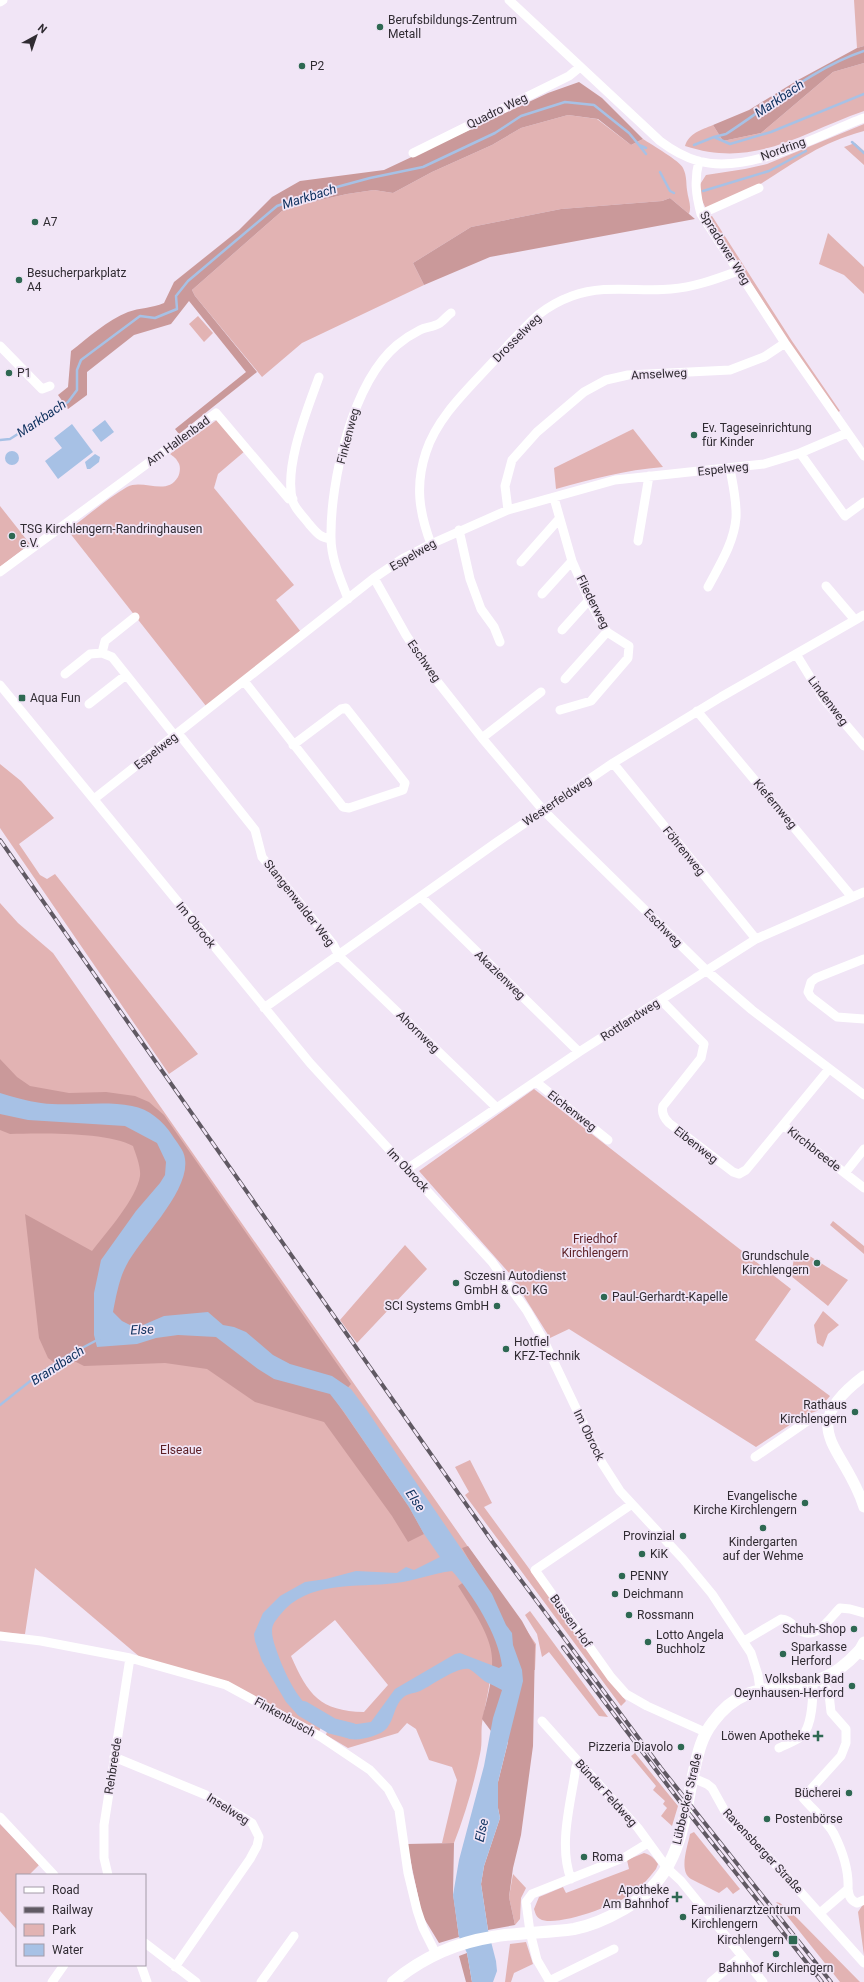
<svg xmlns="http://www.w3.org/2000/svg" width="864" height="1982" font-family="Roboto,sans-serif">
<rect width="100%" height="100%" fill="#f1e5f6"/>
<path fill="#e2b3b3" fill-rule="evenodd" d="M854,0h10v46l-7,2z
M864,63v48c-64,22 -108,58 -179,35 4,-13 16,-16 28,-21l10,16 38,-8 72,-61z
M568,115l29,4 34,26 12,-6c9,6 37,22 40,29 4,8 3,15 4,22 1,9 5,16 2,24l-19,-16 -8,3 -101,8 -90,18 -58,36 11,22 -122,58 -40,34 -67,-81 -3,-6 90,-79 21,-7 44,-10 27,-4 19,3 39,-21 60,-27 29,-17z
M864,124v7c-45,12 -69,32 -107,55 -16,9 -34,15 -51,23l-5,-11 -2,-12 7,-11 39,-6 22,-5z
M855,143l9,8v14l-20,-18z
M712,216l80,125 48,70 -2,1 -48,-68 -81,-127z
M828,233l36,34v27l-20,-19 -25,-11z
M198,316l15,17 -9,9 -15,-18z
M218,419l27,32 -27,23 -4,14 80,97 -18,15 25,32 -95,74 -137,-174 3,-5c18,-13 36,-29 55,-40 16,-9 39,10 51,-10 2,-4 3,-11 0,-15 -2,-4 -4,-5 -8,-8z
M633,429l30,38c-38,3 -71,12 -107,22l-2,-21z
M0,506l30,38 -30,23z
M0,764l21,17 33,37 -35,26 21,31 7,4 8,-5 143,180 -29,20 -169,-246z
M0,903l18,20 35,30 483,691 -1,26 -44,-1c-1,17 -5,32 -8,49 -3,12 0,24 -3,36 -6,30 -15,61 -26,89h-12l15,-63 -5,-13 -23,-7 -13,-31 -9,-6 -9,10 -50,15 -22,-13 5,-18 -6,-2 -6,17 -91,-49 -87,-25 -106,-90 -10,66 -25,-1zM335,1620l53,65 -24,27c-44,-1 -56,-17 -73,-56z
M534,1089l257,200 -36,51 75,56 -13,15 -12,4 -49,32 -187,-118 -19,9 -40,-64 -91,-103z
M833,1221l31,25v8l-34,-29z
M405,1245l22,24 -70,74 -17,-23z
M800,1250l48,30 -20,26 -37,-30 3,-18z
M823,1311l16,14 -11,9 -5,13 -6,-4 -3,-18z
M470,1460l22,43 -8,4 142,194 -5,5 -156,-211 4,-3 -14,-25z
M530,1611l78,106 -9,-1 -50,-64 -7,5 -5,-23 -12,-19z
M635,1753l43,53 -6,20 -11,-10 6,-8 -4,-4 2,-3 -12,-11 3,-4 -25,-30z
M0,1824l39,41 -10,10h-12v55l-17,-19z
M694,1832l46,57 -7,5 -6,-7 -8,6c-9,-5 -19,-9 -28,-14 -13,-8 -3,-33 -1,-45z
M644,1853c7,2 10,5 14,11l-2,5c-8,10 -16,20 -26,26 -14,10 -75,33 -90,24 -4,-2 -5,-7 -6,-10l5,-12 24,-10 3,6 63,-24 -2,-9z
M513,1874l13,14 -5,10 -1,21 -5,6 -6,-28z
M776,1902l4,1 17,15 63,64h-20z
M864,1903v52l-6,-43z
M526,1942l7,22 -19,9 -3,9h-6l5,-38z"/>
<path fill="#ca999a" d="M864,46v17l-31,9 -72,61 -38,8 -10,-16 36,-15 49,-30 59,-32z
M579,82l23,16 41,41 -12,6 -33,-26 -30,-4 -47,13 -29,17 -60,27 -39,21 -19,-3 -27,4 -44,10 -21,7 -90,79 3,6 62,76 -78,62 -4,-5 71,-57 -57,-71 -18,23 -37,11 -47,37v23l-19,14 -10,-14 10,-8 3,-36c17,-13 36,-31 57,-39 11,-4 24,-4 36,-9l10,-21 65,-52 33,-33 28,-16 84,-11 164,-77z
M670,198l25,21 -205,38 -66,28 -11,-22 58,-36 90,-18 101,-8z
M0,1059l17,18 13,9 39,7 37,-1 29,4 14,6 15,13 187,269 -15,17 73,106 15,27 -16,8 -16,-26 -68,-94 -69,-20 -48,-33 -42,-6 -81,3 -10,-5 -13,7 -13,-10 -9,-20 -14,-124 67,37c14,-18 45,-53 48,-75 1,-9 -4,-21 -7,-30 -24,-14 -94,-13 -123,-12l-10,-4z
M468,1546l54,75 13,24 -2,101 -12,89 -8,33 -4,29 6,28 -27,5 -7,-46 3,-18 16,-48 -2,-10v-26l10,-40 -17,-11 -9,-12c5,-20 11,-40 10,-61 -1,-24 -22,-52 -34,-72l19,-13 -15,-25z
M454,1843l-1,50 6,44 -20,6 -17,-28 -15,-71z
M467,1953l5,29h-6l-7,-26z"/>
<path fill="#a7c1e5" d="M105,420l9,12 -13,10 -9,-12z
M72,424l21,28 -35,27 -13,-18 17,-13 -8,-10z
M5 458a7 7 0 1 1 14 0a7 7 0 1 1-14 0Z
M95,454l5,3 -1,5 -9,7h-3l-2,-7z
M0,1093c13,4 27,8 41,10 30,4 61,-3 91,3 17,3 31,15 40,29 5,8 12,15 13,24 5,33 -44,78 -59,107 -7,13 -10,31 -13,46l9,9 10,5 11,-1 21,-9 44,-4 15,13 11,2 12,5 27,23 17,9 42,12 19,13 15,20 126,185 14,31 6,8 1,12 9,25 1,11 -25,101v26l2,10 -16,48 -3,18 7,46 8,31 1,10 -4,11h-21l-5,-29 -8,-16 -6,-42 6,-35 25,-94 9,-48 9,-28c-5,-3 -10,-5 -16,-8 -6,-4 -11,-10 -17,-13 -11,-3 -37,16 -47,21 -5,3 -12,3 -17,6 -11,8 -10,22 -18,32 -7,8 -27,13 -37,11 -7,-2 -13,-6 -19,-11l4,-6 15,3 21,-3 24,-33 60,-35 5,-1 39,15 3,-2c-3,-30 -30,-73 -50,-95 -19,2 -37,10 -56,12 -39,5 -89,-3 -116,32 -4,5 -8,9 -8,16 0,9 5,20 8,29 9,22 21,46 42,57l-2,7 -24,-11 -10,-11 -24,-41 -7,-20 -1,-7 9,-21 17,-17 25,-14 21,-3 30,-8 41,2 9,-6 8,3 26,-13 -16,-23 -15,-27 -65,-95 -14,-18 -56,-15 -16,-10 -42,-32 -38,-2 -22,3 -19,6 -40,3 -3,-12v-42l7,-33 35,-49 24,-28 5,-8 1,-13 -9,-19 -32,-17 -97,-6 -28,-6z"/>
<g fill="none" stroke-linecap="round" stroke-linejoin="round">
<path stroke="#a7c1e5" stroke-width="2.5" d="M714,137l16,7 41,-12 93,-38
M852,142l12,11
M639,145l7,9
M694,145l20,-8 12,-3c45,-29 87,-66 138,-83
M660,172l10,19 4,2
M703,191l66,-20 37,-20
M0,440l10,-1 58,-37 9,-12v-20l4,-10 59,-44 15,2 22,-9 -1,-13 12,-15 89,-75 34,-12 59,-16 53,-11 72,-34 26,-17 44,-14 29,3 35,28 10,12 7,3
M0,1405l39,-31 28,-18 32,-17"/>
<path stroke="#a7c1e5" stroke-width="16" d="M303,1709l29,17 20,5"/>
<path stroke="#fff" stroke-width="9" d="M509,0l151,141c12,9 24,16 38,20 52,14 118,-25 166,-43
M0,2l3,-2
M413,153l156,-77 11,-9
M699,161c-5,19 -3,34 2,53l84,129 79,113
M701,214l58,-26
M0,346l42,43 8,-3
M319,377c-12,33 -36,91 -26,125 3,8 11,15 16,22 7,8 11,14 22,15
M800,453l45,63 19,-14
M554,498l18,63 17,39 18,32 22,14 -1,12 -37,43 -31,9
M508,510l-3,-24 7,-26 25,-28 47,-40 22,-12 22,-5 102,-5 34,-13 21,-14
M459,530l11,49 11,30 13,18 6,15
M638,541l11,-65
M431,544c-12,-32 -16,-59 -5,-92 11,-34 40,-61 64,-87 16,-17 31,-35 48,-50 10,-8 23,-15 34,-19 33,-12 66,-4 99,-7 24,-2 45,-10 67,-18
M521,562l38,-43
M0,572l216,-159 73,86h4
M374,578l32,57 27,41 49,62 61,72 164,161 45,39 112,85
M826,586l29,34
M708,587c11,-21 26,-44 28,-69 1,-16 -3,-33 -6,-49
M542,594l30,-33
M348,599c-7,-19 -17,-40 -17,-61 -1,-56 21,-155 66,-193 6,-5 15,-11 23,-15 6,-3 14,-3 20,-7 4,-3 7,-7 11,-10
M562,630l27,-30
M102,653l10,4 63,79 7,2 73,92 7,27 71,87 6,12 158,152
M796,654l27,44 41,48
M65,674l25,-20 12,-1 3,-12 30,-24
M565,679l42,-47
M244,681l99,126 6,1 54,-18 2,-7 -59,-75 -5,1 -48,36
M0,685l310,378 182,199 35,49 17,30 58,122 18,28 63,68 29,35 39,59 7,22 2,14
M89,704l37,-29
M697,711l155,186
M482,738l59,-46
M613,763l143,176
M94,799l280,-221 28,-19 29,-15 77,-34 107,-30 149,-16 36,-11 47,-20
M421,897l158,155
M864,959l-48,19 -5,4 -3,10 3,5 26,20 27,2
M661,1000l43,44 -3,14 -38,48c-2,7 1,12 6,17l64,49 6,2 7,-4 83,-101
M264,1008l233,-166 116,-79 108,-66 143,-82
M536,1082l72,58
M784,1126l80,62
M407,1169l172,-117 177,-113 108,-47
M845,1173l19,-24
M755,1457l54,-37 8,-2 10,1
M632,1504l-97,66 76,107 15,17 21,12 58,26
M0,1636l41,5 89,17 96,27 95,52 49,33 18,19 11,21 9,63 9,37 6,18 13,26
M744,1641l37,-22c7,0 11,5 16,9 17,16 32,-9 43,-20l10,1 14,4
M542,1721l96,107 29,40 14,13 82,101
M779,1748c8,-4 16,-7 23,-12 11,-11 11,-40 11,-55
M114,1757l92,38 46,28 7,14 -2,9 -7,13 -75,108
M693,1778l14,6 5,4 15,27 52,53 85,95
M0,1817l54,58
M108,1875l-4,-17v-33l26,-167
M571,1879c-13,-34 0,-77 5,-112l4,-4
M848,1889c1,7 2,11 9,14l7,-3
M820,1913l28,-24c1,-18 -6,-39 -14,-55 -7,-13 -22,-25 -31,-36l38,-42 5,-13v-14l-15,-17 -2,-18 -8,-15
M145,1943l51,39
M141,1965l6,17
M549,1981l65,-32
M52,1982l12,-17
M261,1982l33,-46
M550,1982l-13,-22 -7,-28 -4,-30 6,-8 93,-37 23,-14
M711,1982l31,-26"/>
<path stroke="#fff" stroke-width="11" d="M864,1376c-71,53 -19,70 0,131
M859,1651l5,-9"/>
<path stroke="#fff" stroke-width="12" d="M393,1982c29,-24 61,-39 99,-45 27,-5 55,-4 82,-8 16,-3 36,-12 50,-20 52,-30 58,-74 68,-129 5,-21 7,-40 21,-58 32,-44 66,-28 108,-43 16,-6 27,-16 38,-28l5,3"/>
<g stroke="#605963" stroke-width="4">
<path id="rail" d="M0,840l494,704 167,224 170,214
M563,1647l124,164 135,171"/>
</g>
<use href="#rail" stroke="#f1e5f6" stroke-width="2.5" stroke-dasharray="8" stroke-linecap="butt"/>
</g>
<g fill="#2e6852" stroke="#f1e5f6" stroke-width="1.5">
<circle cx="380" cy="27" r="4"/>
<circle cx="302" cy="66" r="4"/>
<circle cx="35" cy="222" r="4"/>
<circle cx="19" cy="280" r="4"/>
<circle cx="9" cy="373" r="4"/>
<circle cx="694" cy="435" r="4"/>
<circle cx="12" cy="536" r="4"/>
<rect x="18" y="694" width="8" height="8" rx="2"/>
<circle cx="817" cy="1263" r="4"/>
<circle cx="456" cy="1283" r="4"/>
<circle cx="604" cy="1297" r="4"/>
<circle cx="497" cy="1306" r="4"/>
<circle cx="506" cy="1349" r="4"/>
<circle cx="855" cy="1412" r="4"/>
<circle cx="805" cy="1503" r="4"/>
<circle cx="763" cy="1528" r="4"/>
<circle cx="683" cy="1536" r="4"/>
<circle cx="642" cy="1554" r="4"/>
<circle cx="622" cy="1576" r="4"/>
<circle cx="615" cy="1594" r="4"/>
<circle cx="629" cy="1615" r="4"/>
<circle cx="854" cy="1629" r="4"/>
<circle cx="648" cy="1642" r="4"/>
<circle cx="783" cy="1654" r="4"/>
<circle cx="852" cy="1686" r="4"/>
<path d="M816 1730h4v4h4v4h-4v4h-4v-4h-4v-4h4z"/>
<circle cx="681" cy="1747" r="4"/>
<circle cx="849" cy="1793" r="4"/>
<circle cx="767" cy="1819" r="4"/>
<circle cx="584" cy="1857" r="4"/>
<path d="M675 1891h4v4h4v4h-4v4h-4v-4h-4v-4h4z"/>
<circle cx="683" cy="1917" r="4"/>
<rect x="788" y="1935" width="10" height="10" rx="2"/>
<circle cx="776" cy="1954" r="4"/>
</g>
<g text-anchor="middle" stroke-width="3.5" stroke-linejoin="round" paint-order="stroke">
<g font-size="12" fill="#302b32" stroke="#f1e5f6" text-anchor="start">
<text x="388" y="24">Berufsbildungs-Zentrum<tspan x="388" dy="14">Metall</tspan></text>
<text x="310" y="70">P2</text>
<text x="43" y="226">A7</text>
<text x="27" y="277">Besucherparkplatz<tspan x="27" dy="14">A4</tspan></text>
<text x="17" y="377">P1</text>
<text x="702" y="432">Ev. Tageseinrichtung<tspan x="702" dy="14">für Kinder</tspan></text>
<text x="20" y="533">TSG Kirchlengern-Randringhausen<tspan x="20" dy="14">e.V.</tspan></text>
<text x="30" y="702">Aqua Fun</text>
<text x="809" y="1260" text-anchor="end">Grundschule<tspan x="809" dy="14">Kirchlengern</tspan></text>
<text x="464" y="1280">Sczesni Autodienst<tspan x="464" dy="14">GmbH &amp; Co. KG</tspan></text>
<text x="612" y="1301">Paul-Gerhardt-Kapelle</text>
<text x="489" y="1310" text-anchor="end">SCI Systems GmbH</text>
<text x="514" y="1346">Hotfiel<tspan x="514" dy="14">KFZ-Technik</tspan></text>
<text x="847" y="1409" text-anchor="end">Rathaus<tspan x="847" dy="14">Kirchlengern</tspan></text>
<text x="797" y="1500" text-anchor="end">Evangelische<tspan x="797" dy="14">Kirche Kirchlengern</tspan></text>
<text x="675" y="1540" text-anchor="end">Provinzial</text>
<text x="763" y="1546" text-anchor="middle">Kindergarten<tspan x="763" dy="14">auf der Wehme</tspan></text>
<text x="650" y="1558">KiK</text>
<text x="630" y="1580">PENNY</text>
<text x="623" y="1598">Deichmann</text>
<text x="637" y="1619">Rossmann</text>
<text x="846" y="1633" text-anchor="end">Schuh-Shop</text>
<text x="656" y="1639">Lotto Angela<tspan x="656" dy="14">Buchholz</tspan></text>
<text x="791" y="1651">Sparkasse<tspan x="791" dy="14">Herford</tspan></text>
<text x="844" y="1683" text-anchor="end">Volksbank Bad<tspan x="844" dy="14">Oeynhausen-Herford</tspan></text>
<text x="810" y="1740" text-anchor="end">Löwen Apotheke</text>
<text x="673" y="1751" text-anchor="end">Pizzeria Diavolo</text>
<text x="841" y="1797" text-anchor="end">Bücherei</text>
<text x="775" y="1823">Postenbörse</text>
<text x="592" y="1861">Roma</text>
<text x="669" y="1894" text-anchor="end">Apotheke<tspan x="669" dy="14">Am Bahnhof</tspan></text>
<text x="691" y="1914">Familienarztzentrum<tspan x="691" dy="14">Kirchlengern</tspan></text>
<text x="784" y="1944" text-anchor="end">Kirchlengern</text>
<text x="776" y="1972" text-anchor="middle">Bahnhof Kirchlengern</text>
</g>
<g font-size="12" fill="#302b32" stroke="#f1e5f6">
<text transform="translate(497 111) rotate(-26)" y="4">Quadro Weg</text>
<text transform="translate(783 149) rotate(-20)" y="4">Nordring</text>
<text transform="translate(725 248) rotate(58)" y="4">Spradower Weg</text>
<text transform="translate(517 338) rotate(-45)" y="4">Drosselweg</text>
<text transform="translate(659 374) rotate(-3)" y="4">Amselweg</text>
<text transform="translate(348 436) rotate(-75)" y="4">Finkenweg</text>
<text transform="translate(178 441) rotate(-36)" y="4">Am Hallenbad</text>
<text transform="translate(723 469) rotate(-6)" y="4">Espelweg</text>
<text transform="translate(413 555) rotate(-30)" y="4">Espelweg</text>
<text transform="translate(593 602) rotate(63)" y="4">Fliederweg</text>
<text transform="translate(424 661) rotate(55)" y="4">Eschweg</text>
<text transform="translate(828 701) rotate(53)" y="4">Lindenweg</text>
<text transform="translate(156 751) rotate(-38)" y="4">Espelweg</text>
<text transform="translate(557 801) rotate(-34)" y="4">Westerfeldweg</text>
<text transform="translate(775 804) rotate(50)" y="4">Kiefernweg</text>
<text transform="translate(684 851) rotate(51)" y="4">Föhrenweg</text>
<text transform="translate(299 903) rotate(52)" y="4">Stangenwalder Weg</text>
<text transform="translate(196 925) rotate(51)" y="4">Im Obrock</text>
<text transform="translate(663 928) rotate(45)" y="4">Eschweg</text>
<text transform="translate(500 975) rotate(44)" y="4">Akazienweg</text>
<text transform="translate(630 1020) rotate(-33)" y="4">Rottlandweg</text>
<text transform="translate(418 1032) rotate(44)" y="4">Ahornweg</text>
<text transform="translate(572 1111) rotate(38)" y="4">Eichenweg</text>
<text transform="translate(696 1145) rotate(38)" y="4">Eibenweg</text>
<text transform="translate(814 1149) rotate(38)" y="4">Kirchbreede</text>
<text transform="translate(408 1170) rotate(47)" y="4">Im Obrock</text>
<text transform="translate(589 1435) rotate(64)" y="4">Im Obrock</text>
<text transform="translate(571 1621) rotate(54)" y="4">Bussen Hof</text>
<text transform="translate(285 1717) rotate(29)" y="4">Finkenbusch</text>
<text transform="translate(113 1766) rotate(-81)" y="4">Rehbreede</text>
<text transform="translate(606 1793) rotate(48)" y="4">Bünder Feldweg</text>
<text transform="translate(687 1799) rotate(-77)" y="4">Lübbecker Straße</text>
<text transform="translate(228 1809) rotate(32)" y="4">Inselweg</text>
<text transform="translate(763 1851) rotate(47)" y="4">Ravensberger Straße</text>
</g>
<g font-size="12" fill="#5c1f25" stroke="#f1e5f6">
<text x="595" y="1243">Friedhof<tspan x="595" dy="14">Kirchlengern</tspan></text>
<text x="181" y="1454">Elseaue</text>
</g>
<g font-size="13" font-style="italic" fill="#113360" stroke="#f1e5f6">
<text transform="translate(779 98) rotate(-34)" y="5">Markbach</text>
<text transform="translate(309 196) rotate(-17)" y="5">Markbach</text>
<text transform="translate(41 418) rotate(-34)" y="5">Markbach</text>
<text transform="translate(142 1329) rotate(-2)" y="5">Else</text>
<text transform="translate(57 1365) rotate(-33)" y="5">Brandbach</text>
<text transform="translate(416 1500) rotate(56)" y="5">Else</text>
<text transform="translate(481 1830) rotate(-78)" y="5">Else</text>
</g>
</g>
<rect x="16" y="1874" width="130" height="92" fill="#f1e5f6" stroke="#a49ba8"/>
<rect x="24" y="1887" width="20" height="6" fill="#ffffff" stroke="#a49ba8"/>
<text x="52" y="1894" font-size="12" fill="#302b32">Road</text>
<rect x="24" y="1907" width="20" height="6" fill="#605963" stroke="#a49ba8"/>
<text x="52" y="1914" font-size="12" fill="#302b32">Railway</text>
<rect x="24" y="1924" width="20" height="12" fill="#e2b3b3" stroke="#a49ba8"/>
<text x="52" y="1934" font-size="12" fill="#302b32">Park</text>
<rect x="24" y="1944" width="20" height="12" fill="#a7c1e5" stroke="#a49ba8"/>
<text x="52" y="1954" font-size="12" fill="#302b32">Water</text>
<g transform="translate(36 36) rotate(40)" stroke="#f1e5f6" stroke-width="3" paint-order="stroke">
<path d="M0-3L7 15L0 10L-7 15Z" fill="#302b32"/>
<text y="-6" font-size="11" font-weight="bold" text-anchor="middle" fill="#302b32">N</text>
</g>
</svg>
